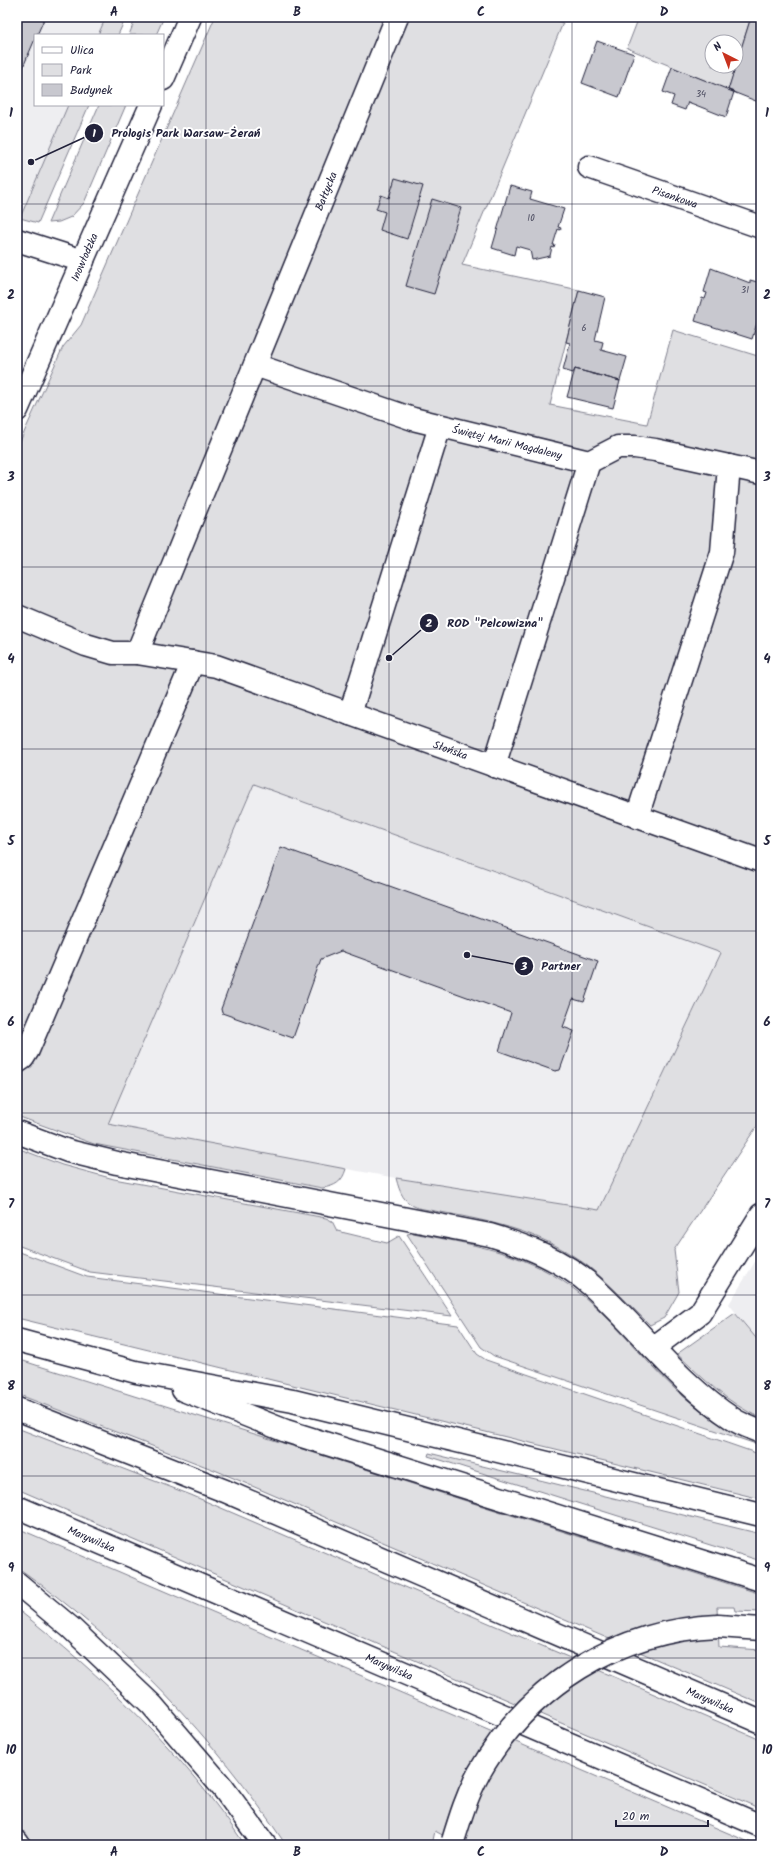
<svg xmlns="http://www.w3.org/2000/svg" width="778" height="1862" font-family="Kalam,sans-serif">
<rect width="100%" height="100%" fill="#fff"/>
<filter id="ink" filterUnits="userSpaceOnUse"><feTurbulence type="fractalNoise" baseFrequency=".025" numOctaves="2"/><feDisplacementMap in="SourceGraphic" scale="8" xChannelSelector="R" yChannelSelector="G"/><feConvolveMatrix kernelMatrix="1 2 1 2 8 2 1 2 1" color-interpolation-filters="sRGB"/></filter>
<g filter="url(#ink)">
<path fill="#eeeef1" d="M17,17h89l-8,18h-63v70h33l-51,120z
M254,784l467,169 -122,257 -203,-32 -288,-53z
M761,1252v92l-32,-40z"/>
<path fill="#dfdfe2" stroke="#80808e" d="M106,17h20l-8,18h-20z
M136,17h28l-8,18h-27z
M215,17h332l16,6 -101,242 117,25 -29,115 97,19 26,-94 88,27v763l-87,130 5,42 -15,26 -14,7c-24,-23 -47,-50 -75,-68 -47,-31 -102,-39 -157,-49 -15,-6 -18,-15 -22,-30l203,32 122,-257 -467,-169 -146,340 238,45c-4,13 -10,17 -24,19l-228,-44 -77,-28v-668l46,-101 18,-22z
M639,17h112l-15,48v-23h-24v24h24l-8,24 -101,-42z
M68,105h21l-51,118 -18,-5z
M99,105h27l-42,98 -13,14 -12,5 -11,1z
M17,1148l45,17 52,14 212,39 6,3 5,10 50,12 12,-7 53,80 -362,-44 -73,-27z
M413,1233c56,11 109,18 157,53 39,27 71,72 106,104 25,22 51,39 80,54l-262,-88 -13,-9 -74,-113z
M17,1251l70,26 371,48 19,29 9,6 270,93 5,-2v48l-744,-181z
M735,1313l26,31v74c-33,-14 -58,-40 -84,-64z
M17,1359l744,235v18l-26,-1 -1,-4h-17l2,40 42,3v54l-544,-233 -200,-77z
M17,1428l174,67 570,245v69l-744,-320z
M429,1453l332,81v27l-333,-105z
M17,1528l739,317h-295l-26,-14 -3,14h-146c-72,-108 -163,-203 -269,-278z
M17,1609c86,67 167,145 228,236h-228z"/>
<path fill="#c8c8cf" stroke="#22223b" d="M17,17h28l-8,18h-2v4l-18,42z
M751,17h10v46l-3,10 3,1v29l-33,-13z
M597,41l37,13 -15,43 -37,-14z
M672,67l62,25 -8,25 -38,-15 -3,8 -14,-5 3,-9 -11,-4z
M395,178l28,8 -16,53 -27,-9 5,-18 -9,-3 5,-14 8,3z
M510,186l22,6 -2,7 34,10 -6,18 3,1 -1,2 -2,-1 -5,16h2l-1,3 -2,-1 -2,9 -18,4 -2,-10 -14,-4 -2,9 -22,-7z
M432,199l29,9 -27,86 -28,-8z
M711,268l39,15v-3l11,3v27l-9,29 -57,-18 7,-23 3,1 2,-6 -3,-1z
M579,290l26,7 -10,43 8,2 -2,8 26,7 -7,24 -45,-12 -2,4 -10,-3 7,-27 -4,-1z
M575,369l45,12 -7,27 -46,-11z
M281,847l317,114 -14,41 -11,-3 -10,28 11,4 -14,39 -5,1 -56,-20 12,-38 -170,-62 -20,8 -28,79 -71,-25 -1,-4z"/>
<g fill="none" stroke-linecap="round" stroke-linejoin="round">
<g stroke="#22223b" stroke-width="25">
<g id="minor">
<path d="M163,79l27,-62"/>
<path id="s1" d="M589,167l172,60"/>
<path d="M17,240l66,21"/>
<path id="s2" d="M255,365l158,54 176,43 29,-15h17l20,3 106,23"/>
<path id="s3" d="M17,410l134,-305"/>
<path id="s4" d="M17,616l69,29 27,8h24l260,-636"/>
<path id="s5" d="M137,653l79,13 545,195"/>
<path d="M350,714l90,-288"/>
<path d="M494,766l95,-304"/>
<path d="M637,817l85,-265 7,-86"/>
<path d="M17,1062l6,-4 5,-8 165,-388"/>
<path d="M17,1132l51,19 49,12 373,72c37,11 73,25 102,51 48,43 87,98 141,133 9,6 19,9 28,13"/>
<path d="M653,1348l47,-35 61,-98"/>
<path d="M17,1842l2,3"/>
</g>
</g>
<g stroke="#22223b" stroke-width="25">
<g id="major">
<path d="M17,1340l119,32 157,29 468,114"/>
<path d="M183,1390l103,41 475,149"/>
<path id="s6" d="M17,1409l208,82 536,231"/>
<path id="s7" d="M17,1507l744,319"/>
<path d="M17,1583l54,45 81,77 71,83 42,57"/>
<path d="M718,1626l43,3"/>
</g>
</g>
<use href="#minor" stroke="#fff" stroke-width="22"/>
<use href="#major" stroke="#fff" stroke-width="22"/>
<g stroke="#22223b" stroke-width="25" stroke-linecap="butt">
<path id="major-bridge" d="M453,1841c7,-23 14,-46 26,-68 50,-88 138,-143 239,-147"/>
</g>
<use href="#major-bridge" stroke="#fff" stroke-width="22"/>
</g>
</g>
<path fill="none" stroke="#22223b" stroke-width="1" stroke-opacity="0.55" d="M206,17v1828M389,17v1828M572,17v1828M17,204h744M17,386h744M17,567h744M17,749h744M17,931h744M17,1113h744M17,1295h744M17,1476h744M17,1658h744"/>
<g text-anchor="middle" stroke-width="4" stroke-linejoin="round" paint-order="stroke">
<g font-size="9" fill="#4c4c60">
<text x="701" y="97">34</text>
<text x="531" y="221">10</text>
<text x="745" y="293">31</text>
<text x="584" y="331">6</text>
</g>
<g font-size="11" fill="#22223b" stroke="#fff">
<text dy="4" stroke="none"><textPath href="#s4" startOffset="626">Bałtycka</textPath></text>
<text dy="4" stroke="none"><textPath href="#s1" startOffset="91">Pisankowa</textPath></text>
<text dy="4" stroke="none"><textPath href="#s3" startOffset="167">Inowłodzka</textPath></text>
<text dy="4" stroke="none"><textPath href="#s2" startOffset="264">Świętej Marii Magdaleny</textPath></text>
<text dy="4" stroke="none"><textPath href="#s5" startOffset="329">Słońska</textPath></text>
<text dy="4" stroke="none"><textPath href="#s7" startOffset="81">Marywilska</textPath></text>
<text dy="4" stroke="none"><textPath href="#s7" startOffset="405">Marywilska</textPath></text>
<text dy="4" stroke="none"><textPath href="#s6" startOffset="752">Marywilska</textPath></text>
</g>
</g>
<path fill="none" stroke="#22223b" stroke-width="1.5" d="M31 162L94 133M389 658L429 623M467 955L524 966"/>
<g fill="#22223b" stroke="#fff" stroke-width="1.5">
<circle cx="31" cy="162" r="4"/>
<circle cx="389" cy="658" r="4"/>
<circle cx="467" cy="955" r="4"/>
<circle cx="94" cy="133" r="10"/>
<circle cx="429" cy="623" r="10"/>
<circle cx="524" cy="966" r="10"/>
</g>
<g font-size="12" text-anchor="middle" font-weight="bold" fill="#fff">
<text x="94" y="137">1</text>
<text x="429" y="627">2</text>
<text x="524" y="970">3</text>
</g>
<g font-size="12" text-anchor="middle" font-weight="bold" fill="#22223b" stroke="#fff" stroke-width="4" stroke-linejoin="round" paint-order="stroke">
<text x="186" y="137">Prologis Park Warsaw-Żerań</text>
<text x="495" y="627">ROD "Pelcowizna"</text>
<text x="561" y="970">Partner</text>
</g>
<rect width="778" height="1862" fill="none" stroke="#fff" stroke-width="44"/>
<rect x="34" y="34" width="130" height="72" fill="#ffffff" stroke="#a7a7b1"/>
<rect x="42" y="47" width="20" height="6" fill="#ffffff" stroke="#a7a7b1"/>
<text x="70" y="54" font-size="12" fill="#22223b">Ulica</text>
<rect x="42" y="64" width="20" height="12" fill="#dfdfe2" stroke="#a7a7b1"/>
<text x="70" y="74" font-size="12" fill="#22223b">Park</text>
<rect x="42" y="84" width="20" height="12" fill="#c8c8cf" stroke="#a7a7b1"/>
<text x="70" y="94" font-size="12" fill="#22223b">Budynek</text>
<g transform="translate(724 54) rotate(318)"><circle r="19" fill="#ffffff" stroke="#a7a7b1"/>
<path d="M0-3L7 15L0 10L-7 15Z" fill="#c8321e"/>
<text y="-6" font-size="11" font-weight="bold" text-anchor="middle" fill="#22223b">N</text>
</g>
<path d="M616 1820v6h92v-6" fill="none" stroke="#22223b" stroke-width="2"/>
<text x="622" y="1820" font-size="12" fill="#22223b" stroke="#ffffff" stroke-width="3" paint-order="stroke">20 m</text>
<rect x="22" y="22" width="734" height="1818" fill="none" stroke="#22223b" stroke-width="1.5"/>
<g font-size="13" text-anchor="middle" font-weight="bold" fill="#22223b">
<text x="114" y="16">A</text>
<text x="297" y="16">B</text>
<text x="481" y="16">C</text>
<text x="664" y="16">D</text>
<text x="11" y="117">1</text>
<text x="767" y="117">1</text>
<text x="11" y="299">2</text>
<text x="767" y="299">2</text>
<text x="11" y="481">3</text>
<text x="767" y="481">3</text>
<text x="11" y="663">4</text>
<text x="767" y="663">4</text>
<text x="11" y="845">5</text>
<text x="767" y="845">5</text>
<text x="11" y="1026">6</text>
<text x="767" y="1026">6</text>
<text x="11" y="1208">7</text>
<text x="767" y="1208">7</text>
<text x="11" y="1390">8</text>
<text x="767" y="1390">8</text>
<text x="11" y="1572">9</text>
<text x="767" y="1572">9</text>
<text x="11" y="1754">10</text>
<text x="767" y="1754">10</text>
<text x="114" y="1856">A</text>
<text x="297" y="1856">B</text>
<text x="481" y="1856">C</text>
<text x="664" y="1856">D</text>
</g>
</svg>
